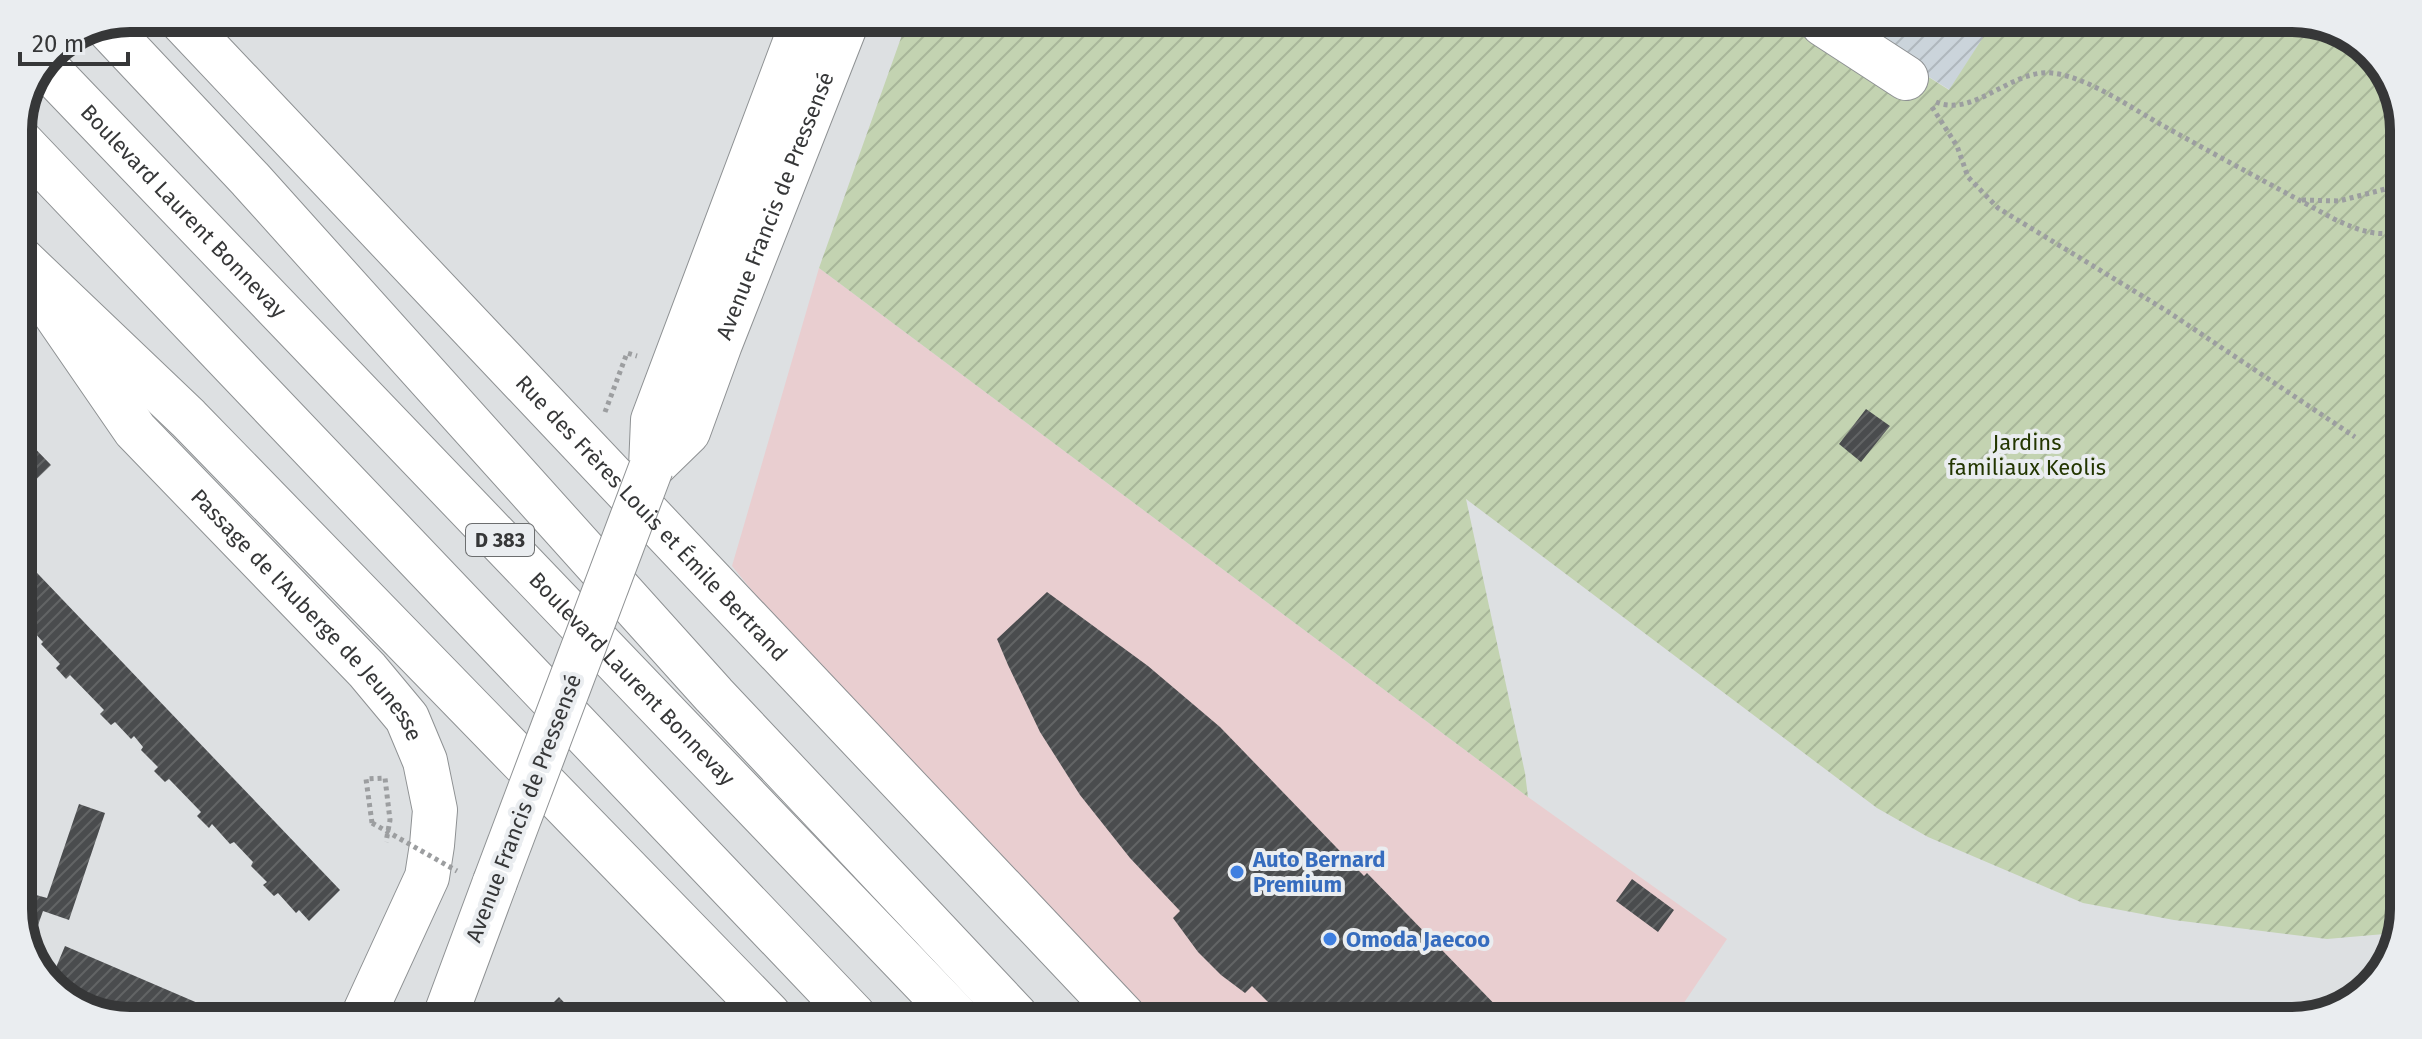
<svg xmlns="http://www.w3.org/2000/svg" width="2422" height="1039" font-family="'Fira Sans',sans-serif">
<defs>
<pattern id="industrial-furrows" width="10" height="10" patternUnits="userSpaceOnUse" patternTransform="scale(2)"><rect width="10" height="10" fill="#cbd4db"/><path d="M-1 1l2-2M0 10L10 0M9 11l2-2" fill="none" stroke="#afb7bd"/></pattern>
<pattern id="garden-furrows" width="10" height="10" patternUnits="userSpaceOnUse" patternTransform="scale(2)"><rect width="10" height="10" fill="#c3d3b1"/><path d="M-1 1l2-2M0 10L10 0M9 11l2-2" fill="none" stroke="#a8b699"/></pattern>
<pattern id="building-hatch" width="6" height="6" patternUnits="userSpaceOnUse" patternTransform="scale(2)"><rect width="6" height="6" fill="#4a4c4e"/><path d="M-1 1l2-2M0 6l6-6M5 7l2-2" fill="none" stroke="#626465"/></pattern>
</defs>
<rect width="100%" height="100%" fill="#dde0e2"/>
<path fill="#e9ced0" d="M819,268l709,529 199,142 -54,80 -575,-3 -366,-450z"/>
<path fill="url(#industrial-furrows)" d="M1845,24l146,1 -41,65z"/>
<path fill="url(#garden-furrows)" d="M907,21l938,3 104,66 42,-65 344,1 46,36 23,60 -8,811 -69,6 -153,-19 -91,-17 -155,-66 -51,-29 -411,-309 59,274 3,24 -709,-529z"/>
<path fill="url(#building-hatch)" d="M1866,409l24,17 -29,36 -22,-18z
M18,431l33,34 -33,32z
M18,553l322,337 -31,31 -10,-11 -3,3 -18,-20 -4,3 -11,-11 4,-3 -16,-16 2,-4 -19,-20 -4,2 -18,-20 -3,4 -12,-12 4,-4 -32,-33 -4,3 -11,-11 4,-4 -17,-17 2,-3 -9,-11 -3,3 -16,-17 -4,3 -11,-11 4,-4 -34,-35 -4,4 -10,-11 4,-4 -19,-20 2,-2 -20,-22 -2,3 -3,-3z
M1047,592l101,74 72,61 144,149 3,-3 141,145 -225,-1 -31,-31 -7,7 -24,-18 -23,-23 -25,-34 7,-7 -50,-53 -50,-63 -40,-63 -32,-67 -11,-26z
M18,714l17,8 -13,30 -4,-2z
M79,804l26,9 -36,107 -26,-9 -13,37 -12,-31v-27l29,8z
M1632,879l42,31 -16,22 -42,-31z
M65,946l156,67h-134l-38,-29z
M559,997l17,18 -34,-1z"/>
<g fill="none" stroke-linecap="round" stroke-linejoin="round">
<g stroke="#8e9193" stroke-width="46">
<g id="minor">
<path id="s1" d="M179,18l945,999"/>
<path d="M1823,24l83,54"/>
<path id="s2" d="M36,286l99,144 232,240 40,48 18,43 10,49 -3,35 -5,32 -63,137"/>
<path id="s3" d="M651,468l37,-36 32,-88 127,-323"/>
<path d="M651,468l2,-48 150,-399"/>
<path d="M446,1014l49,-132"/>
</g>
</g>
<g stroke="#8e9193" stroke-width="46">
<g id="highway">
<path d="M107,27l143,152 464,516 302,321"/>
<path id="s4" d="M44,65l912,951"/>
<path d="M18,139l836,877"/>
<path d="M18,256l170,162 581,597"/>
</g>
</g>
<path stroke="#9c9ea0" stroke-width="5" stroke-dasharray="4 4" stroke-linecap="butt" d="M1936,102c38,16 75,-33 116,-29 36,4 79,35 110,52 57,32 115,63 172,94 24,11 43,19 69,12
M1932,107l25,39 11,31 30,31 169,103 188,126
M2302,200l37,1 54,-14 10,1
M605,412l22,-59 10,3
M372,823l-6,-44 19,-1 5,42 -4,22"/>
<use href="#minor" stroke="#fff" stroke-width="44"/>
<use href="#highway" stroke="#fff" stroke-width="44"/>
<g stroke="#8e9193" stroke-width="46" stroke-linecap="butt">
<path id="minor-bridge" d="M495,882l156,-414"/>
</g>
<path stroke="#9c9ea0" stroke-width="5" stroke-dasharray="4 4" stroke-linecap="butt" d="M372,823l85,48"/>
<use href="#minor-bridge" stroke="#fff" stroke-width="44"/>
</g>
<g fill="#3f7fe0" stroke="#eaedf0" stroke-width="3">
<circle cx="1237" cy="872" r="8"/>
<circle cx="1330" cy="939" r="8"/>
</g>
<g text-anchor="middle" stroke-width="8" stroke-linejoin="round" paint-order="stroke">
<rect fill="#eaedf0" stroke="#6c6e6f" stroke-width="2" x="466" y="524" width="68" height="32" rx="6"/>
<g font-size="20" font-weight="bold" fill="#363738">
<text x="500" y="547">D 383</text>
</g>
<g font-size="22" fill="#363738" stroke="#eaedf0">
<text dy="8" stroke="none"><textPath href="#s3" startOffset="294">Avenue Francis de Pressensé</textPath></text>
<text dy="8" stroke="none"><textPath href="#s4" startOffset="202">Boulevard Laurent Bonnevay</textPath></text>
<text dy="8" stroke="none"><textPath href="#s1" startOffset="688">Rue des Frères Louis et Émile Bertrand</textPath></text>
<text dy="8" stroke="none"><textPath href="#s2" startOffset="428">Passage de l'Auberge de Jeunesse</textPath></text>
<text dy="8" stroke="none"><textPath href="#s4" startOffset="850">Boulevard Laurent Bonnevay</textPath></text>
<text transform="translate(523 808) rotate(-69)" y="8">Avenue Francis de Pressensé</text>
</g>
<g font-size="22" fill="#233600" stroke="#eaedf0">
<text x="2027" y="450">Jardins<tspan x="2027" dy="25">familiaux Keolis</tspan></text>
</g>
<g font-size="22" font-weight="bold" fill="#366cbe" stroke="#eaedf0" text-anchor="start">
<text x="1253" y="867">Auto Bernard<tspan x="1253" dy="25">Premium</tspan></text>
<text x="1346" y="947">Omoda Jaecoo</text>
</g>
</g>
<path d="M0 0H2422V1039H0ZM130 32H2292A98 98 0 0 1 2390 130V909A98 98 0 0 1 2292 1007H130A98 98 0 0 1 32 909V130A98 98 0 0 1 130 32Z" fill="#eaedf0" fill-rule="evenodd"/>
<path fill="none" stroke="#363738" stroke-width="10" d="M130 32H2292A98 98 0 0 1 2390 130V909A98 98 0 0 1 2292 1007H130A98 98 0 0 1 32 909V130A98 98 0 0 1 130 32Z"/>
<path d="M20 52v12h108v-12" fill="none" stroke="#363738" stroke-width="4"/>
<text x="32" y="52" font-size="24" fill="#363738" stroke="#eaedf0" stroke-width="6" paint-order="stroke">20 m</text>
</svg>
